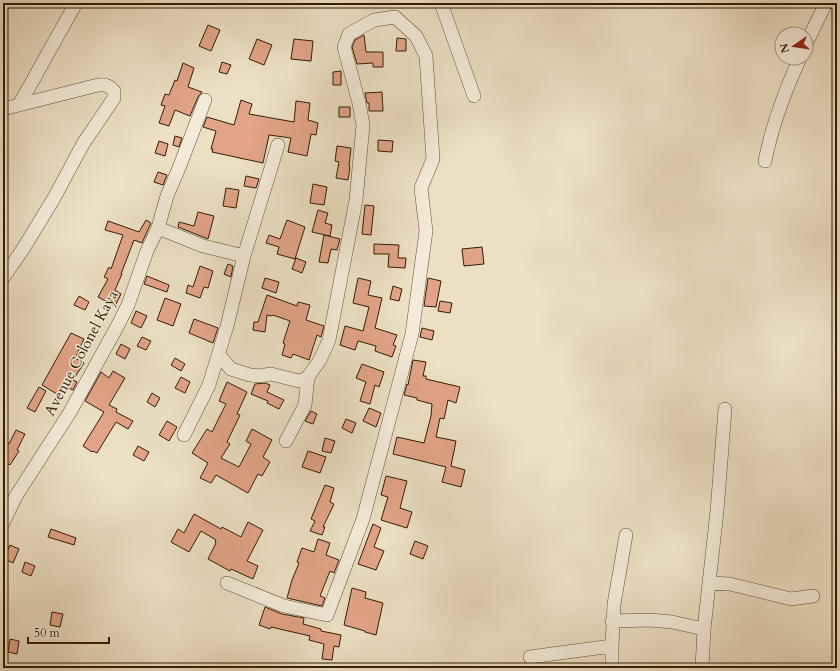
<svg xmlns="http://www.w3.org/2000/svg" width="840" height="671" font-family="Cardo,serif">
<rect width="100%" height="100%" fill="#ecdfc4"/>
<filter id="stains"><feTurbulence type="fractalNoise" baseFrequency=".005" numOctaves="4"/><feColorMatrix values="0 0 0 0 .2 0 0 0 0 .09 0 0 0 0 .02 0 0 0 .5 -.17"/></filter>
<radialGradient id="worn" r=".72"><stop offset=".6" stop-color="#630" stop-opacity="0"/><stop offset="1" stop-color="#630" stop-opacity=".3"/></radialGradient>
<path fill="#e2a489" stroke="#331d02" d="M208,25l12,5 -9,21 -12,-5z
M364,35l2,17h17v15h-10v-4l-16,1 -5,-17 3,-7z
M397,38l9,1v12h-10z
M257,39l15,6 -8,20 -15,-6z
M294,39l19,2 -2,20 -20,-2z
M222,62l9,3 -4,9 -8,-2z
M183,63l11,5 -6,19 14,5 -4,5 -8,19 -15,-6 -6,16 -10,-3 6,-17 -4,-1 4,-11 4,1 6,-15 2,1z
M341,71v14h-8v-13z
M382,92l1,19h-14v-8h-2l-2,-10z
M241,100l11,4 -3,10 45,8 2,-21 14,2 -2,17 10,3 -2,12 -5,-1 -4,22 -19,-4 3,-14 -22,-3 -6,28 -51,-11 1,-3h-2l5,-18 -13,-4 4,-10 27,8z
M339,107h11v10h-11z
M175,136l7,2 -3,9 -6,-2z
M378,140l15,1 -1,11 -14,-1z
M159,141l9,3 -3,12 -10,-3z
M337,146l14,2 -2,18 1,1 -2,13 -12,-2 3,-16 -4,-1z
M158,172l9,3 -4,10 -9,-3z
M246,176l13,3 -3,9 -12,-2z
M313,184l14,3 -3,18 -14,-2z
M226,188l13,2 -3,18 -13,-2z
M365,205l9,1 -3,29 -9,-1z
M318,210l10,3 -3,10 7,2 -2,11 -18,-4z
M198,212l16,4 -6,23 -30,-12 1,-5 15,4z
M146,220l5,3 -1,2 -8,18 -8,-3 -13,34h1l-7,16 6,4 -6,12 -17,-9 10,-18 -4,-2 5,-10 2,2 12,-34 -18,-5 3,-9 31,11z
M287,220l18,7 -10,32 -18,-5 2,-7 -13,-4 3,-8 11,4z
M324,235l16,4 -3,11 -6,-1 -3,14 -9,-1z
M374,244l25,1 -1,13h8l-1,10 -17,-1 1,-13h-15z
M482,247l2,17 -20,2 -2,-17z
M296,258l10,4 -4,11 -10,-4z
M228,264l5,2 -2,11 -7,-3z
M200,266l13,5 -5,17 -4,-1 -4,11 -14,-5 2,-8 5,2z
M147,276l22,9 -2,7 -23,-8z
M265,278l14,4 -3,11 -14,-5z
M358,278l13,3 -3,14 14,3 -7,30 22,7 -4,10 3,1 -4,11 -17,-6 1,-5 -18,-5 -3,9 -15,-5 5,-19 18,5 6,-24 -16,-4z
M428,278l13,3 -5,26 -12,-1z
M393,286l9,3 -3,12 -9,-2z
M267,295l30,11 1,-4 12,3 -4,15 18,6 -3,11 -4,-2 -8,25 -16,-6 -2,4 -9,-3 3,-11 -2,-1 7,-22 -17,-6 -1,1 -5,-1 -2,17 -12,-2 1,-8h4z
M79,296l10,6 -4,8 -11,-5z
M165,298l16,6 -8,22 -16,-6z
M440,301l12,2 -2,10 -12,-2z
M136,311l11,5 -6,12 -10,-5z
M194,319l24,9 -5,15 -24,-10z
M422,328l12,3 -2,9 -12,-3z
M71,333l13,6 -9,19 9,5 -11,17 4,2 -4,8 -5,-2 -6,9 -20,-12z
M142,337l9,4 -5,9 -9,-4z
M121,344l9,5 -5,10 -9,-5z
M175,358l10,6 -4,7 -10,-6z
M413,360l13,2 -3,14h3v3l34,8 -4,16 -8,-3 -4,19 -4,-1 -4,19 20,4 -5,25 14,4 -4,17 -19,-5 4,-15 -53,-13 4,-17 27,6 7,-27 1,-12 -15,-4v-2l-13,-3 3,-11 1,1z
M362,364l22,8 -5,15 -4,-2 -5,19 -10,-3 6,-19 -10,-4z
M113,371l12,7 -16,27 8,4 -1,3 17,9 -5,8 -12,-7 -19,31 -4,-2 -1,1 -9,-6 21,-34 -19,-11 16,-29 8,6z
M181,377l9,5 -5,11 -10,-5z
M227,382l20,10 -10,22 3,1 -13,27 3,2 -9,14 18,9 12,-23 -5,-3 6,-12 20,11 -9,17 7,5 -8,14 -4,-2 -10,19 -32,-18 -5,8 -11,-5 8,-15 -16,-10 15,-24 5,3 14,-28 -7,-3z
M265,383l5,2 -3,7 17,8 -5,9 -12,-6 1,-2 -17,-7 4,-10z
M39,387l7,4 -11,21 -8,-4z
M152,393l8,5 -5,9 -8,-5z
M369,408l12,5 -5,14 -13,-6z
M311,411l6,3 -4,10 -8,-3z
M346,419l10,4 -4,10 -10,-5z
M167,421l10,6 -8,14 -10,-6z
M16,430l9,4 -8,16 2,1 -9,14 -7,-4v-12l4,-6 2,1z
M325,438l10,3 -4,12 -9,-2z
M138,446l11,6 -5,9 -11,-6z
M308,451l18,6 -6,16 -18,-6z
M386,476l21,5 -7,27 12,4 -5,16 -26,-8 7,-23 -7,-2z
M325,485l9,3 -4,14 4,2 -11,23h2l-3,8 -12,-4 5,-10 -4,-2z
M194,514l27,15 1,-2 19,10 7,-15 15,8 -16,31 11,5 -5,13 -22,-10 -1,2 -22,-12 8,-16 -1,-1 1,-2 -15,-9 -12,21 -18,-10 7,-13 6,4z
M373,524l8,4 -7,19 10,4 -8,19 -18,-6z
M51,529l25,9 -2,7 -26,-8z
M318,539l12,4 -4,12 13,5 -5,13 -4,-2 -10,25 5,2 -3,8 -35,-8 5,-18 7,-17 -2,-1 5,-14 12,4z
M415,541l13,5 -5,13 -13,-5z
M10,545l9,4 -6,14 -9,-4z
M25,562l10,4 -4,10 -9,-4z
M352,588l14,4 -1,6 18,5 -7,32 -11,-3v-1l-21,-6z
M265,607l17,7 22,4 -1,6 18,5v2l20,4 -2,12 -5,-1 -2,14 -10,-1 2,-15 -15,-4 1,-4 -39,-9 -1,2 -11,-4z
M52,612l11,2 -3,13 -10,-2z
M10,639l9,2 -2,13 -9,-2z"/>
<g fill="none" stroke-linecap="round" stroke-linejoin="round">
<g stroke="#614e32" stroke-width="14">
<path id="minor" d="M441,3l33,93
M806,44l20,-41
M19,105l57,-102
M3,109l95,-24c8,-1 11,1 16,6v7l-31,46 -29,54 -31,51 -20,29
M765,161c7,-36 20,-70 35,-103
M158,228l45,18 41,10
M219,355l12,14 6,2 13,4 10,1 11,-2 28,7 4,-1 5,-3 12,-17 9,-20 27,-140 7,-75 -4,-22 -15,-56 5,-13 25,-14 21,-3 21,19 10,20 7,103 -12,29 5,43 -14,103 -49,185 -36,96 -43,-9 -57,-23
M184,435l25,-50 18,-59 17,-70 34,-111
M286,441l19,-36 3,-28
M3,523l13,-27 54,-84 48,-87 10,-20 19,-54 11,-23 9,-32 12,-28 26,-68
M709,583l21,1 61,15 22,-3
M612,621l38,-1 22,2 32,7
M612,646l2,-42 12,-69
M530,657l82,-11v22
M702,668l2,-39 13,-118 8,-102"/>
</g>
<use href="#minor" stroke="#f3ead9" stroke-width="13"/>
</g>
<g text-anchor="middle" stroke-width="3" stroke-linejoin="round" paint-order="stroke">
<g font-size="15" fill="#331d02" stroke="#f3ead9">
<text transform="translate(81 353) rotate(-62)" y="5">Avenue Colonel Kaya</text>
</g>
</g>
<rect width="840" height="671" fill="none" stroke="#ecdfc4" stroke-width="16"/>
<rect x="4" y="4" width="832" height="663" fill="none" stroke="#331d02" stroke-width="2"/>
<rect x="8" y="8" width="824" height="655" fill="none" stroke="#331d02"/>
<g transform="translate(794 46) rotate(257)"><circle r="19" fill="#f3ead9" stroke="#a69883"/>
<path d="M0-3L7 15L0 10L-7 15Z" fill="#8f2418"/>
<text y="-6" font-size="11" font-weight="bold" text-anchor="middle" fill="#331d02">N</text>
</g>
<path d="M28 637v6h81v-6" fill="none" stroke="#331d02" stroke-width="2"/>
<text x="34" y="637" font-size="12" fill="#331d02" stroke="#f3ead9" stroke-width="3" paint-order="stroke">50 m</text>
<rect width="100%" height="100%" filter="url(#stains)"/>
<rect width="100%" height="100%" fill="url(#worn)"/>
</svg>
